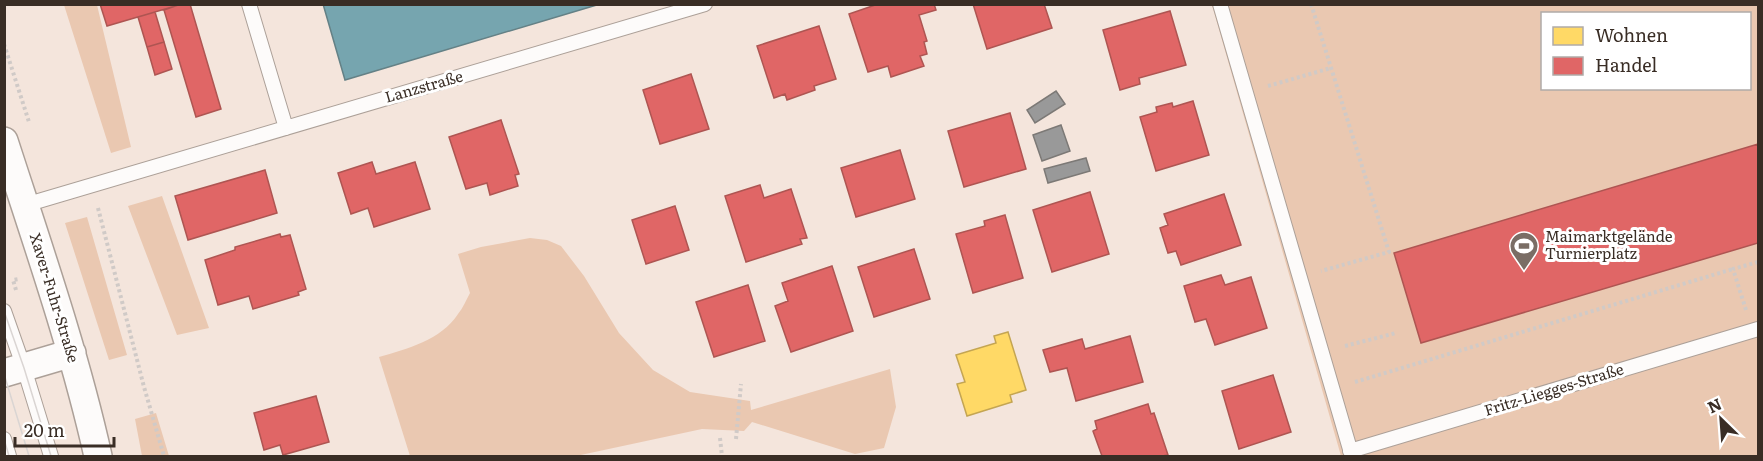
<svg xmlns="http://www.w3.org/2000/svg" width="1763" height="461" font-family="Literata,serif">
<rect width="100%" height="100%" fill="#f4e5dc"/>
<path fill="#eac8b1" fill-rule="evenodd" d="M64,5h33l34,142 -20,6z
M1212,5h546v451h-417zM1542,14h208v74h-208z
M162,196l47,132 -32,7 -49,-129z
M87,217l40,138 -18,5 -44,-137z
M530,238l17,2 14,6 23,30 35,57 34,37 37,22 60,9 1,9 139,-41 6,38 -12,41 -29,6 -103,-32 -8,9 -42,-2 -126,27h-166l-31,-99c28,-8 62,-17 79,-43 5,-6 8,-14 12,-21l-12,-39 23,-7z
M156,413l13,43h-27l-7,-37z"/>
<path fill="#ffd966" stroke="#c4a552" stroke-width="1.5" d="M1008,332l18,58 -16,5 2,7 -45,14 -10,-32 8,-2 -9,-27 40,-12 -2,-7z"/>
<path fill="#e06666" stroke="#ae5552" stroke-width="1.5" d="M100,4h78l1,1 -72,21z
M181,4h9l31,105 -25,8 -32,-107z
M878,4h56l2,6 -17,5 8,26 -3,1 3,12 -7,2 4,10 -33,11 -3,-11 -20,6 -19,-58z
M973,4h71l8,24 -65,21z
M1170,11l16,54 -47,13 1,6 -20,6 -17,-60z
M155,12l9,30 -17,5 -9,-30z
M819,26l17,53 -22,7 1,4 -28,10 -2,-6 -11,4 -17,-52z
M164,42l8,27 -17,6 -8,-28z
M691,74l18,55 -49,15 -17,-54z
M1193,101l16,54 -53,16 -16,-54 17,-5 -1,-5 16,-4 1,4z
M1010,113l16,56 -62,18 -16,-56z
M501,120l18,54 -4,1 3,11 -28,9 -3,-12 -21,6 -17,-52z
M1758,144v99l-337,100 -27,-90z
M900,150l15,49 -59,18 -15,-49z
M372,162l4,12 39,-12 15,47 -56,18 -6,-19 -17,6 -13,-41z
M265,170l12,43 -89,27 -13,-44z
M760,185l4,13 27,-9 16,49 -7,1 2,5 -56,18 -21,-66z
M1090,192l19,62 -57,18 -19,-62z
M1224,194l17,51 -60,20 -5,-14 -8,2 -8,-25 8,-3 -4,-11z
M675,206l14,44 -43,14 -14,-44z
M1005,215l18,63 -50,15 -17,-59 29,-8 -1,-5z
M280,234l1,3 9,-2 16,54 -8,3 1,3 -46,14 -4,-13 -31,9 -13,-45 30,-10v-3z
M914,249l16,50 -56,18 -16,-50z
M832,266l21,65 -62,21 -16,-46 13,-5 -6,-18z
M1221,275l4,10 26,-8 16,51 -52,17 -9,-26 -11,3 -11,-36z
M748,285l17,56 -51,16 -18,-55z
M1130,336l13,46 -67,19 -9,-33 -17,4 -7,-22 39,-11 3,10z
M1273,375l18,57 -52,17 -17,-58z
M316,396l13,46 -46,13 -3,-10 -16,5 -10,-37z
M1148,404l3,10 3,-1 14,42 -6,1h-60l-9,-25 4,-2 -2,-8z"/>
<path fill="#76a5af" stroke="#648186" stroke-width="1.5" d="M323,4h277l-255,76z"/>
<path fill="#999" stroke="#7c7976" stroke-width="1.5" d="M1056,91l9,13 -30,19 -8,-13z
M1061,125l9,26 -28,10 -9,-26z
M1086,158l4,13 -42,12 -4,-14z"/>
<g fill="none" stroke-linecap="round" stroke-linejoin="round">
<g stroke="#aca098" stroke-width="16">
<path id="lane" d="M249,4l37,124
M1220,4l132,452
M25,205l680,-201
M4,311l20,57 27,88
M4,439l5,17
M1350,451l408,-122"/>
</g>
<g stroke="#aca098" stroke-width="30">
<path id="street" d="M4,141c34,105 70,208 94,315
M4,373l68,-20"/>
</g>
<path stroke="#d0cac7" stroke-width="4" stroke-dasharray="3 3" stroke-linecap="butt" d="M1311,4l78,248 -68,19
M4,44l25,78
M1268,86l63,-18
M98,208l46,179 20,69
M16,290l-3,-10 6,-1
M1746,310l-13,-41 25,-7
M1345,346l51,-13
M1355,382l378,-113
M720,438l2,18
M736,439l5,-55"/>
<use href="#lane" stroke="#fdfbfa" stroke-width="14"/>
<use href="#street" stroke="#fdfbfa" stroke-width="27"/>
<path stroke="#dad5d3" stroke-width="1.5" d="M4,311l20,57 27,88
M4,374l25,82
M4,439l5,17"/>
</g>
<defs>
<g id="stadium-pin" transform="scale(1.5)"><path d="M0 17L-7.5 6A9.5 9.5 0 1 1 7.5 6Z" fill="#7a6d65" stroke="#fff"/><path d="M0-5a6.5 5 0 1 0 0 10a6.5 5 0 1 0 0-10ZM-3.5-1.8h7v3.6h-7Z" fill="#fff"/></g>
</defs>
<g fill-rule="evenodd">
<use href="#stadium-pin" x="1524" y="246"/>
</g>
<g text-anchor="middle" stroke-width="6" stroke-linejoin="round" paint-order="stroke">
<g font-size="15" fill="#392d25" stroke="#fff">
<text transform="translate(424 87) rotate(-16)" y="5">Lanzstraße</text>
<text transform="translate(54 298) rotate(73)" y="5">Xaver-Fuhr-Straße</text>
<text transform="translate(1554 390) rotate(-17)" y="5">Fritz-Liegges-Straße</text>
</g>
<g font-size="15" fill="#392d25" stroke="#fff" text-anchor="start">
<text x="1545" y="242">Maimarktgelände<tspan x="1545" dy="17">Turnierplatz</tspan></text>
</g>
</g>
<rect width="1763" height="461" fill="none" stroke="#392d25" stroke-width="12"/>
<rect x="1541" y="12" width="210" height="78" fill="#ffffff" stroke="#b0aba8" stroke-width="1.5"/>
<rect x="1553" y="27" width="30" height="18" fill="#ffd966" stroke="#b0aba8" stroke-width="1.5"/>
<text x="1595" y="42" font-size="18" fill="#392d25">Wohnen</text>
<rect x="1553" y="57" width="30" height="18" fill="#e06666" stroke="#b0aba8" stroke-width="1.5"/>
<text x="1595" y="72" font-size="18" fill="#392d25">Handel</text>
<g transform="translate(1721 419) rotate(335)" stroke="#ffffff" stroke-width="4.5" paint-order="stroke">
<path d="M0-4.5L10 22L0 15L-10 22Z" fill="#392d25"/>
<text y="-9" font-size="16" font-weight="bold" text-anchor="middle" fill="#392d25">N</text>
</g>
<path d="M15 437v9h99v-9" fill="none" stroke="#392d25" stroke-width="3"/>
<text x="24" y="437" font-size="18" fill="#392d25" stroke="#ffffff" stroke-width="4.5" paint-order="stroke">20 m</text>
</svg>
